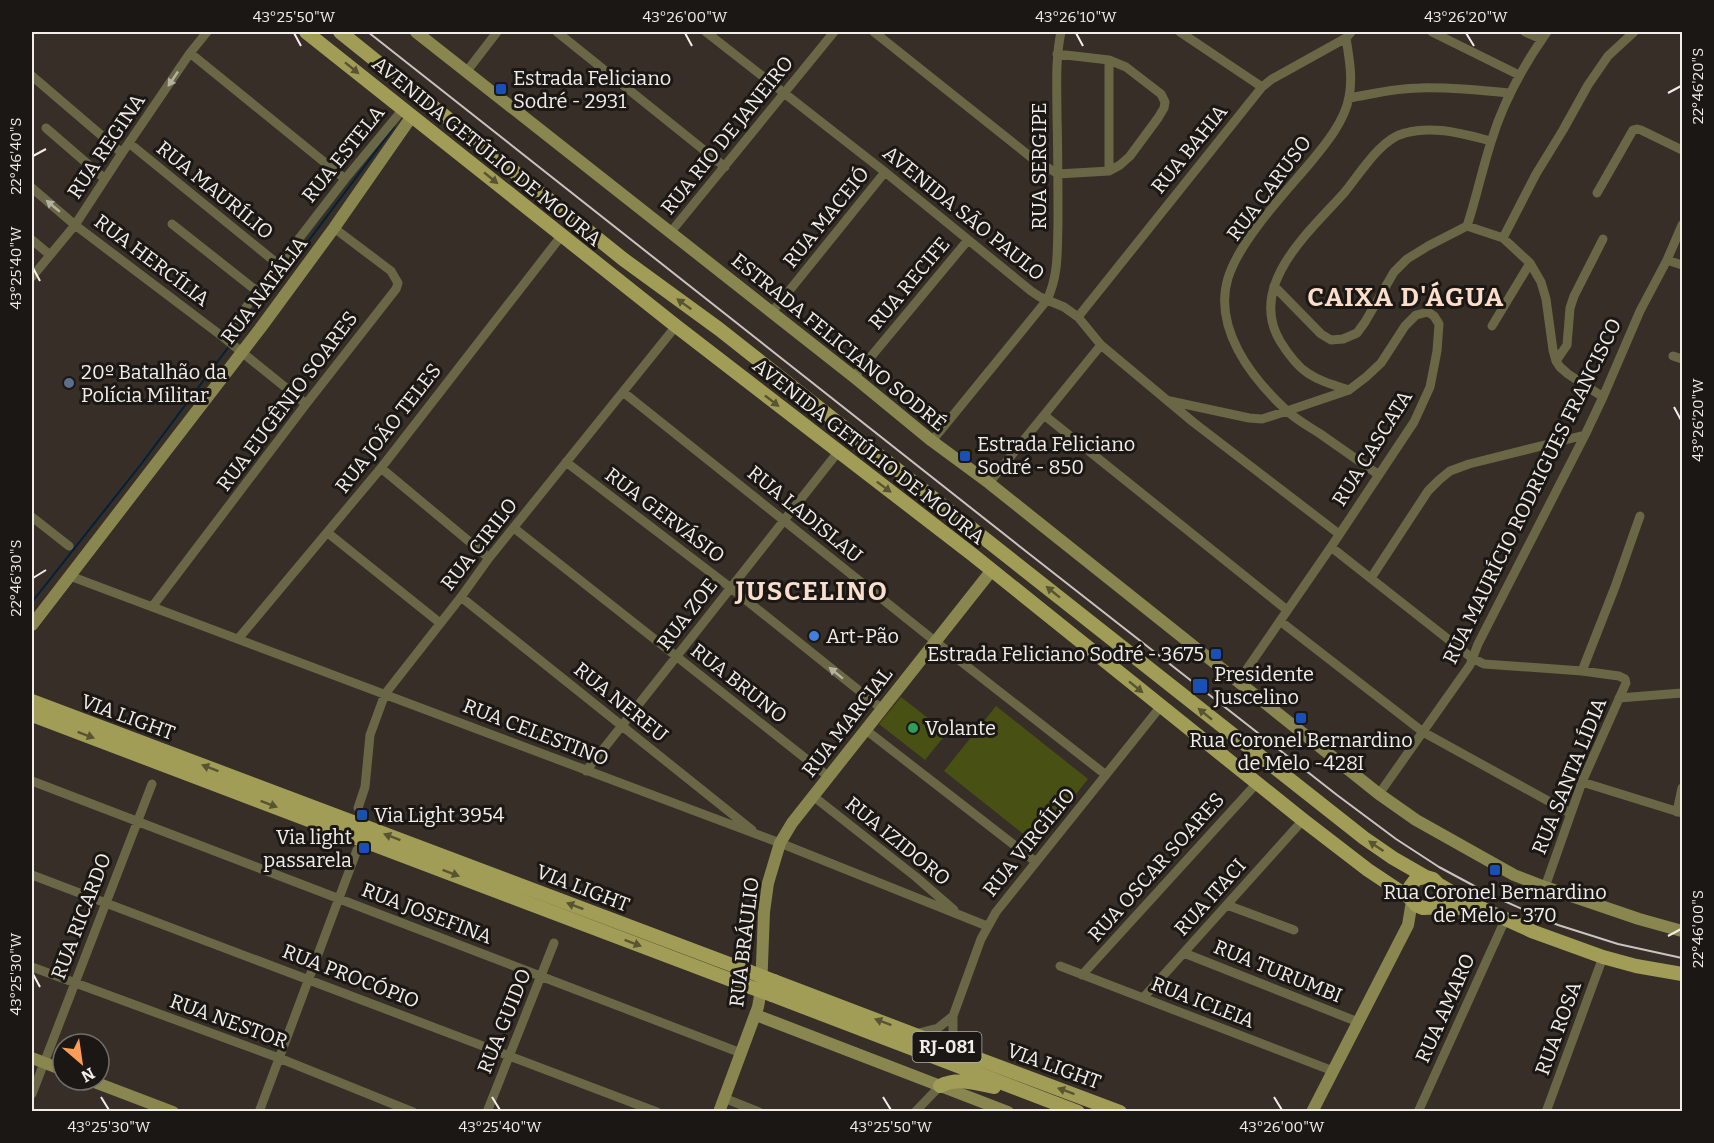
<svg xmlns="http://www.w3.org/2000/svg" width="1714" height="1143" font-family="Bitter,serif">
<rect width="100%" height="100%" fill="#362e27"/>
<path fill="#485113" d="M901,697l46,36 -22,27 -46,-36z
M996,706l92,73 -52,65 -92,-73z"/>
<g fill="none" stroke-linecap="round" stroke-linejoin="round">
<path stroke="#00213c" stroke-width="2" d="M234,340l160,-213
M32,602l110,-139 88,-118"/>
<path stroke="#696746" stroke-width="9" d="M557,32l168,135
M706,32l179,140 146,119 9,6 24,10 14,10 23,28 92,77 146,112
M874,32l158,126 26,16 51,-3 11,-6 10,-9 28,-38 6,-10 1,-6 -4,-8 -35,-27 -17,-7 -52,-6
M1180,32l82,55
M1432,32l87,43
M1525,32l16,7
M1346,38c3,19 7,40 3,59 -4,24 -24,48 -39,66 -26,31 -70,77 -82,115 -15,50 23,99 57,131 10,10 23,17 34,24 20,14 40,28 60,42
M190,53l155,126
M1109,60v111
M467,71l30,-39
M32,76l90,77
M1349,98c24,-4 47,-10 70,-10 30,-1 60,2 90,5
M46,128l59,51
M129,143l150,122
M32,188l43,37 148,112 83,67
M1597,193l36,-63 4,-1 4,1 41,20
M172,224l86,68
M1467,226c9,-27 15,-56 24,-84 12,-40 32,-76 56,-110
M670,233l164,-201
M1503,238l33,-64 27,-44 25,-45 20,-29 26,-24
M32,240l18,15
M1667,260l15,5
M32,277l43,-52 47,-72 68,-100 17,-21
M1274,286l47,48 10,6 12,-1 14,-6 8,-11 29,-50 13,-13 21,-13 39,-20 36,12 27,25 11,19 5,17 7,51 3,11 4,6 8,7 35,23
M772,312l113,-140
M1078,317l184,-230 10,-8 74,-41 5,-6
M1492,326l38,-63
M223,337l122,-158 58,-70
M1673,356l9,3
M1556,361l11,-16 3,-37 4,-12 29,-57
M854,377l114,-137
M1349,390c-37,-12 -48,-15 -69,-49 -33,-56 29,-109 64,-148 16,-19 36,-54 61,-60 29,-8 58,1 86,8
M623,392l313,250 170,133
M1170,401l79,17 13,1 25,-8 62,-21 17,-13 15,-14 24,-37 11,-11 12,-3 6,4 5,8 -2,27 -7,36 -16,35 -83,125 -93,135
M1044,415l243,195
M932,441l115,-141c12,-26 10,-49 11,-76 0,-36 0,-71 -1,-106 0,-29 -2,-58 4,-86
M566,462l165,126 151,121
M381,468l108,90
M989,483l112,-138
M32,517l37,29
M514,528l315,249
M328,533l112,90
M1331,547l141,111 12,6 98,7 37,5 6,3 1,4 -44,99 -37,105
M70,576l710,267 207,83
M1371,578l57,-87 11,-11 11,-9 19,-7 116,-29
M461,597l291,233
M152,607l154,-203 90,-115 2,-6 -7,-12 -57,-43
M1280,621l143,111 147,81
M238,639l143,-171 181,-233
M1582,671l33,-84 25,-71
M1619,698l63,-5
M866,730l170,132
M586,771l252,-319
M32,781l709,272
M1582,782l100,31
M1379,794l91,-129 8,-21 107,-209 18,-38 37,-86 27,-51 15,-35
M813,796l103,81 38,33
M358,808l7,-21 5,-52 15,-41 76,-97 28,-39 187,-232
M1677,812l5,-24
M32,875l625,237
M1227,905l67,25
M1184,953l174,69
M1060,966l273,105
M32,967l247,91 134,54
M1082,975l175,-192
M1143,998l160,-178
M915,1034l23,-6 15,-12
M962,1052l-9,-14v-22l28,-77 15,-27 165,-206
M32,1094l120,-310
M724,1098l35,14
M259,1112l98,-262
M487,1112l67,-169
M915,1112l25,-26
M1418,1112l87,-192
M1546,1112l57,-155"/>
<path stroke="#89864f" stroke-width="12" d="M416,32l438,345 78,64 57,42 390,311 37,26 98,55 31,12 94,32 43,12
M32,625l230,-299 72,-98 78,-112
M756,1015l252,97
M32,1058l31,12
M89,1080l84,32
M719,1112l39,-105 3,-17 3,-78 4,-29 12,-40 12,-20 200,-253
M1312,1112l96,-187 4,-24"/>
<path stroke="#a29d56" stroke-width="14" d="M306,32l370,294 297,229 330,265 65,50 42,28
M340,32l283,227 96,70 645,509 29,20 33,19 7,2 5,5 32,19 64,29 69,25 33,9 46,8
M32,701l716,270
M32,715l715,271
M1426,877l-10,2 -6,8v11l6,7 7,3 24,-1 27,2
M774,981l194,74 152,57
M772,995l306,117
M940,1086c17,-9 36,-3 54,1"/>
<path stroke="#cac4bf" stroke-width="2" d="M368,32l655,517 314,246 59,44 43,28 54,29 65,29 60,19 64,14"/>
<path stroke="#a29d56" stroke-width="14" d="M748,971l26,10
M747,986l25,9"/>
</g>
<defs><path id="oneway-solid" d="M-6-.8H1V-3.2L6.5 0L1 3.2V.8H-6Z" transform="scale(1.5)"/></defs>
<g fill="#585332">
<use href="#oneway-solid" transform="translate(352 68) rotate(39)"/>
<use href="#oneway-solid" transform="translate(491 178) rotate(39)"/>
<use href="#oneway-solid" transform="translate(684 304) rotate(-144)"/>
<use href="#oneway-solid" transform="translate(772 401) rotate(38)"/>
<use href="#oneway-solid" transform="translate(884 487) rotate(37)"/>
<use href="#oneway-solid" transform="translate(1053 592) rotate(-141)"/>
<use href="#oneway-solid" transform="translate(1136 687) rotate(39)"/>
<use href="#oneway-solid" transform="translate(1205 714) rotate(-141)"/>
<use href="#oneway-solid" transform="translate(86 735) rotate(21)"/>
<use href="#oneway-solid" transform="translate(210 768) rotate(-159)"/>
<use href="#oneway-solid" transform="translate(269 804) rotate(21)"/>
<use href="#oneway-solid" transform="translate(392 837) rotate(-159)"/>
<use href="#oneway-solid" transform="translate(1376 846) rotate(-146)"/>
<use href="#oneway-solid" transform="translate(451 873) rotate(21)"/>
<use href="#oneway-solid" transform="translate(575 906) rotate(-159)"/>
<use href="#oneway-solid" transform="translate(633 943) rotate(21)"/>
<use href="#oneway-solid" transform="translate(883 1022) rotate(-159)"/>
<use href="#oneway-solid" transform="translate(1066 1091) rotate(-160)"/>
</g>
<g fill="#b4b19f">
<use href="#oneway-solid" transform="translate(173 79) rotate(124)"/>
<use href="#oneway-solid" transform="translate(53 206) rotate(-140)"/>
<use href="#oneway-solid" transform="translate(836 673) rotate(-141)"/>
</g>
<path fill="none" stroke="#f2ede8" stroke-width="2" d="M294,33l7,13M685,33l7,13M1076,33l7,13M1466,33l8,13M1668,93l13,-7M33,156l13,-7M33,268l7,13M1674,407l7,13M33,578l13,-8M1668,936l13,-7M33,974l7,13M101,1097l8,13M492,1097l8,13M883,1097l8,13M1274,1097l8,13"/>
<g fill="#1a4fb4" stroke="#1b1714" stroke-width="2">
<rect x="495" y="83" width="12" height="12" rx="3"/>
<rect x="959" y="450" width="12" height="12" rx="3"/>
<rect x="1210" y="648" width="12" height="12" rx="3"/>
<rect x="1192" y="678" width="16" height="16" rx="3"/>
<rect x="1295" y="712" width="12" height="12" rx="3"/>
<rect x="356" y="809" width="12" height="12" rx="3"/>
<rect x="358" y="842" width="12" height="12" rx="3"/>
<rect x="1489" y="864" width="12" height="12" rx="3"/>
</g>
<circle fill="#5c6f8a" stroke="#1b1714" stroke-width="2" cx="69" cy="383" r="6"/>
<circle fill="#3f7fe0" stroke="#1b1714" stroke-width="2" cx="814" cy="636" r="6"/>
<circle fill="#2e9e5b" stroke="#1b1714" stroke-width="2" cx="913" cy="728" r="6"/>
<g text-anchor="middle" stroke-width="6" stroke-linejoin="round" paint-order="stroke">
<rect fill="#1b1714" stroke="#b2ada8" stroke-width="1.5" x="912.5" y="1032" width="69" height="30" rx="4.5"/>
<g font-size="18" font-weight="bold" fill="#f2ede8">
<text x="947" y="1053">RJ-081</text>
</g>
<g font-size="20" fill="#f2ede8" stroke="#1b1714" text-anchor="start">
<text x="513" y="85">Estrada Feliciano<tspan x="513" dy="23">Sodré - 2931</tspan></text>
<text x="81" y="379">20º Batalhão da<tspan x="81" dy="23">Polícia Militar</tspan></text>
<text x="977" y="451">Estrada Feliciano<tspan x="977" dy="23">Sodré - 850</tspan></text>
<text x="826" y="643">Art-Pão</text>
<text x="1204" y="661" text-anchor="end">Estrada Feliciano Sodré - 3675</text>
<text x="1214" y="681">Presidente<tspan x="1214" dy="23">Juscelino</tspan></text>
<text x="925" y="735">Volante</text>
<text x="1301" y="747" text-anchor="middle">Rua Coronel Bernardino<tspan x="1301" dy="23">de Melo -428I</tspan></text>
<text x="374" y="822">Via Light 3954</text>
<text x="352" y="844" text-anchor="end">Via light<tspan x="352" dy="23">passarela</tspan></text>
<text x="1495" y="899" text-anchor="middle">Rua Coronel Bernardino<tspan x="1495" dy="23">de Melo - 370</tspan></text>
</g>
<g font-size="20" fill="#f2ede8" stroke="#1b1714">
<text transform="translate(727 135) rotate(-51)" y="7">RUA RIO DE JANEIRO</text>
<text transform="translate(106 146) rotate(-56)" y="7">RUA REGINA</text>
<text transform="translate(1189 149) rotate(-51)" y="7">RUA BAHIA</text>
<text transform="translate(487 151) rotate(39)" y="7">AVENIDA GETÚLIO DE MOURA</text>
<text transform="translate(343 154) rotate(-51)" y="7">RUA ESTELA</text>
<text transform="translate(1039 166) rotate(-90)" y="7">RUA SERGIPE</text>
<text transform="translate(1269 188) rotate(-53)" y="7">RUA CARUSO</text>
<text transform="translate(215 190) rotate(39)" y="7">RUA MAURÍLIO</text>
<text transform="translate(964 213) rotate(39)" y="7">AVENIDA SÃO PAULO</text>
<text transform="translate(826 217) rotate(-51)" y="7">RUA MACEIÓ</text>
<text transform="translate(152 260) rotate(37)" y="7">RUA HERCÍLIA</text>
<text transform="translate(909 283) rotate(-50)" y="7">RUA RECIFE</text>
<text transform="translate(264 290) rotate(-53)" y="7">RUA NATÁLIA</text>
<text transform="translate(839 342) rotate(39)" y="7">ESTRADA FELICIANO SODRÉ</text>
<text transform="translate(287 401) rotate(-53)" y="7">RUA EUGÊNIO SOARES</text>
<text transform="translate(388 428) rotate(-52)" y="7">RUA JOÃO TELES</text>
<text transform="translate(1372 448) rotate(-58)" y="7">RUA CASCATA</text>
<text transform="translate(869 451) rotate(38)" y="7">AVENIDA GETÚLIO DE MOURA</text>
<text transform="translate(1532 491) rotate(-64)" y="7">RUA MAURÍCIO RODRIGUES FRANCISCO</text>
<text transform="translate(805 514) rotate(39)" y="7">RUA LADISLAU</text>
<text transform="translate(665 515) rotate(37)" y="7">RUA GERVÁSIO</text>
<text transform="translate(479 544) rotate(-52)" y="7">RUA CIRILO</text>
<text transform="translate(687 614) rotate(-52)" y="7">RUA ZOE</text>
<text transform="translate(739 683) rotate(38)" y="7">RUA BRUNO</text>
<text transform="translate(621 702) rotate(39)" y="7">RUA NEREU</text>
<text transform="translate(128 717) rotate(20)" y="7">VIA LIGHT</text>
<text transform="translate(847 722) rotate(-52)" y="7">RUA MARCIAL</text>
<text transform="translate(536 732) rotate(21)" y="7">RUA CELESTINO</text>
<text transform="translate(1569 776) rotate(-68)" y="7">RUA SANTA LÍDIA</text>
<text transform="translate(898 841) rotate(39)" y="7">RUA IZIDORO</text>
<text transform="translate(1029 842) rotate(-51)" y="7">RUA VIRGÍLIO</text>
<text transform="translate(1156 867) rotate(-48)" y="7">RUA OSCAR SOARES</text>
<text transform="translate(583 888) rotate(21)" y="7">VIA LIGHT</text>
<text transform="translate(1210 897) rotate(-48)" y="7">RUA ITACI</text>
<text transform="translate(427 913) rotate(21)" y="7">RUA JOSEFINA</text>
<text transform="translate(81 916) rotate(-69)" y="7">RUA RICARDO</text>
<text transform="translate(744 942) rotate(-83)" y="7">RUA BRÁULIO</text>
<text transform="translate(1278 971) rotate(22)" y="7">RUA TURUMBI</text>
<text transform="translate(351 976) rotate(21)" y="7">RUA PROCÓPIO</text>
<text transform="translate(1203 1002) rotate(21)" y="7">RUA ICLEIA</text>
<text transform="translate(1445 1008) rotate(-66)" y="7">RUA AMARO</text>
<text transform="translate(229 1021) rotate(20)" y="7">RUA NESTOR</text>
<text transform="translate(504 1021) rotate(-68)" y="7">RUA GUIDO</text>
<text transform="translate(1558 1028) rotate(-70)" y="7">RUA ROSA</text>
<text transform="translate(1054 1066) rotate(20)" y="7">VIA LIGHT</text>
</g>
<g font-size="26" font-weight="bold" letter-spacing="1.5" fill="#faddcb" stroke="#1b1714">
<text x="1406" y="306">CAIXA D'ÁGUA</text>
<text x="812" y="600">JUSCELINO</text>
</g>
</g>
<rect width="1714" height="1143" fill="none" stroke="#1b1714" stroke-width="66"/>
<g transform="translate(81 1062) rotate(151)"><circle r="28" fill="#1b1714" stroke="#716d69" stroke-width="1.5"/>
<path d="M0-4.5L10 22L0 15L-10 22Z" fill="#fd9c57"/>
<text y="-9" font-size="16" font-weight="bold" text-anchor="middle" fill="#f2ede8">N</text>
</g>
<rect x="33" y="33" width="1648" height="1077" fill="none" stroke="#f2ede8" stroke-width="2"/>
<g font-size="15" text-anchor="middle" fill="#f2ede8">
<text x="294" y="22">43°25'50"W</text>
<text x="685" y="22">43°26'00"W</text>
<text x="1076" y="22">43°26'10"W</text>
<text x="1466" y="22">43°26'20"W</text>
<text transform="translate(1698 86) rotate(-90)" y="5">22°46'20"S</text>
<text transform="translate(16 156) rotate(-90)" y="5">22°46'40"S</text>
<text transform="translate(16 268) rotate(-90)" y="5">43°25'40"W</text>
<text transform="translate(1698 420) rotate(-90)" y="5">43°26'20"W</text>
<text transform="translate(16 578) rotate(-90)" y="5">22°46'30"S</text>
<text transform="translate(1698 929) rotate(-90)" y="5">22°46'00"S</text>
<text transform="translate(16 974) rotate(-90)" y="5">43°25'30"W</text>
<text x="109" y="1132">43°25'30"W</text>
<text x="500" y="1132">43°25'40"W</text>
<text x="891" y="1132">43°25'50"W</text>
<text x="1282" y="1132">43°26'00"W</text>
</g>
</svg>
